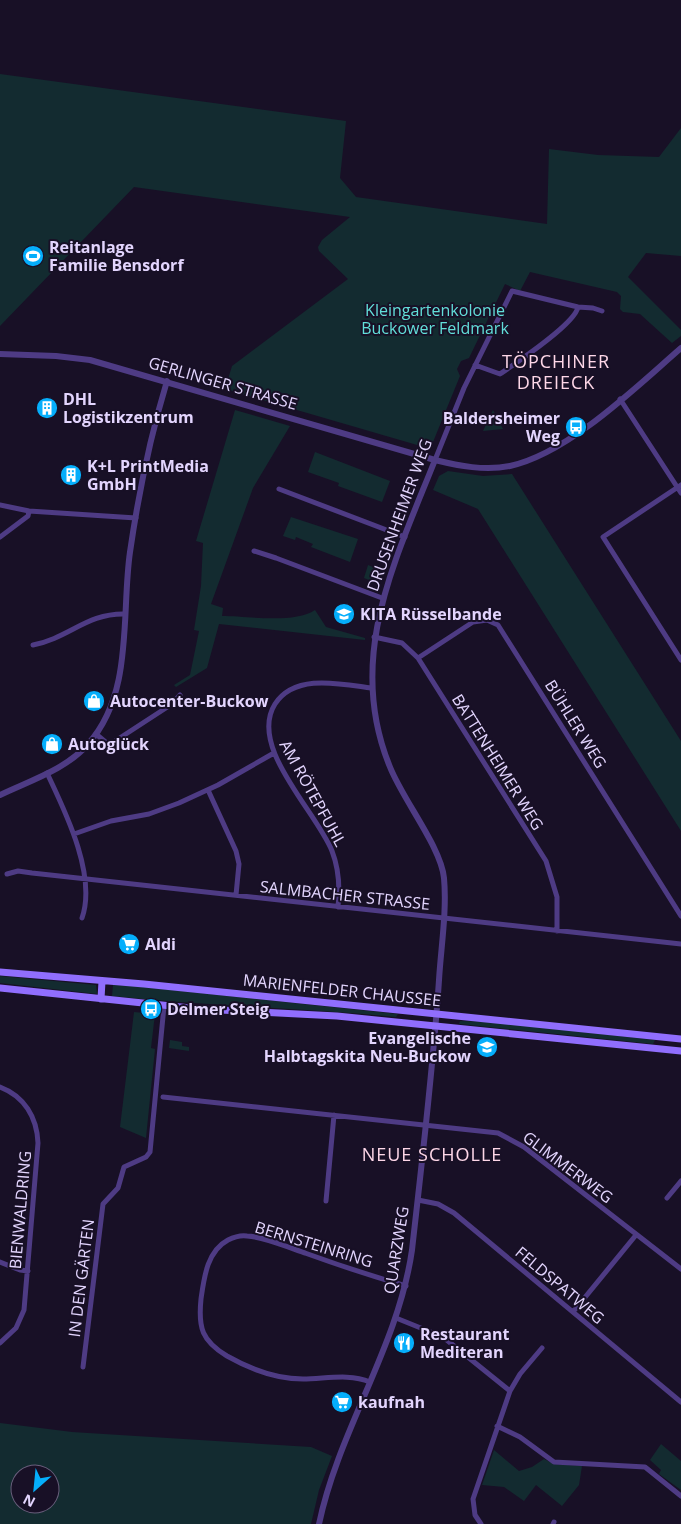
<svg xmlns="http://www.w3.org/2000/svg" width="681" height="1524" font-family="'Open Sans',sans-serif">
<rect width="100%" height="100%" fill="#181026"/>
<path fill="#132b30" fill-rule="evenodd" d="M0,74l346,47 -6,57 16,19 191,27 2,-75 49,6 61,2 22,-29v128l-35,-3 -18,24 53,53v6l-9,7 -32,-29 -17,-2 -3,-3 1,-13 -4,-4 -87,-20 -10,19 -15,-7 -36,74 -8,3 -4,8 3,7 -27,66 -9,5 -199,-58 7,-23 116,-87 -29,-28 -1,-4 4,-7 28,-23 -216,-30 -134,139z
M235,410l55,16 -37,62 -42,116 12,4 -1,8c25,0 73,8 93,-6l11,17 39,11v2l-146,-16 -12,44 -31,19 -2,-2 16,-10 9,-44 -5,-1 7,-44 2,-43 -7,-2z
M493,410l10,19 -20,2z
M315,452l75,29 -8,21 -44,-16 1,-3 -31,-11z
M448,471l35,5 29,-2 169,267v90l-203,-322 -45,-19 6,-14z
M291,517l67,22 -8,23 -39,-15 2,-3 -17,-7 -1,3 -12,-4z
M368,565l15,6 -4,13 -15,-6z
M0,976l96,9 1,9 -97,-11z
M113,985l22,1 263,28 -2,3c-94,-9 -189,-11 -284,-21z
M134,1012l21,2 -4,34 4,1 -9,89 -26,-11z
M460,1021l33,1 162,18 -2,4 -194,-20z
M170,1040l12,2v4l7,1v4l-20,-3z
M0,1423l72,9 239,15 21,9 -13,34 -8,34h-311zM20,1474h30v30h-30z
M661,1444l20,17v29l-22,-16 2,-4 -11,-10z
M494,1450l25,21 13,-4 12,-8 10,5 28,2 -3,19 -17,21 -26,-21 -12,16 -20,-14 -22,-2z"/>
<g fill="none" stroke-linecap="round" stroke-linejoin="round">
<path stroke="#4e3b84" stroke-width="5" d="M475,365l25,9c16,-11 75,-50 78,-67
M620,399l61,94
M435,460l29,-72 48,-97 66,16 15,1 9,3
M681,485l-78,52 78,123
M279,489l126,48
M0,505l29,6 107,7
M0,537l28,-21 1,-5
M254,551l22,7 106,40
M374,637l28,6 16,15 128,203 11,36v34
M33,645c36,-7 54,-32 92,-31
M418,658l55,-36 14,-2 11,5 183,291
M96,734l13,11 63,-41 8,-9
M47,773c18,38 50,102 35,145
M208,790l28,61 3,13 -3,31
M74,834l37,-13 38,-7 30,-11 39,-18 56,-32
M7,874l11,-3 14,2 649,71
M338,907c2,-19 1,-38 -6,-56 -16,-40 -84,-104 -57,-147 20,-31 66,-20 96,-16
M0,1087c24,9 37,30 38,56l-14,167 -8,18 -16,15
M163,1097l335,36 26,14 157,122
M667,1198l14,-17
M418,1200l20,4 16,9 227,189
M326,1201l8,-86
M0,1262l20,8 8,1
M573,1312l63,-77
M396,1318l47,19 67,54
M83,1367l20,-163 15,-16 6,-21 22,-10 4,-5 14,-146
M370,1382c-21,-9 -45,-3 -67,-3 -27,0 -53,-10 -76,-23 -25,-15 -29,-28 -26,-57 3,-21 6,-48 27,-59 6,-3 12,-5 19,-4 19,1 39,11 58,17 33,12 67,23 101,33
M497,1426l23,11 34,25 91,5 36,29
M481,1524l-6,-9 -2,-16 37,-108 10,-17 22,-26
M553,1524l1,-2"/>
<path stroke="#4e3b84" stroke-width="6" d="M0,354l56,2 34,4 345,100c24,6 50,11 75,6 59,-13 126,-79 171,-118
M0,795c29,-14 67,-26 88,-51 46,-51 33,-130 42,-192 8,-55 21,-118 37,-171
M319,1524c20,-95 79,-177 93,-274 10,-89 21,-180 27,-270 2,-33 8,-69 5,-102 -3,-31 -41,-78 -54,-111 -45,-109 5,-206 45,-307"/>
<path stroke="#906efd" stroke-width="7" d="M0,972l144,12 537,55
M0,988l200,21 137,7 344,35
M101,999l1,-18"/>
</g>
<defs>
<g id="stadium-disc" transform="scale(1.125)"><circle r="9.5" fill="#05aefb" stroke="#181026"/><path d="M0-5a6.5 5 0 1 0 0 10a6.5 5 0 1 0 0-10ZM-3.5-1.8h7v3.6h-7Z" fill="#fff"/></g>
<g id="building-disc" transform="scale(1.125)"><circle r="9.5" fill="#05aefb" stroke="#181026"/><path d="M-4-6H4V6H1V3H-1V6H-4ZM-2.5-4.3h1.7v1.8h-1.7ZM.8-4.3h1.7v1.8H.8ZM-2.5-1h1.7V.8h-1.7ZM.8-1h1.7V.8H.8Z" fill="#fff"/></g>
<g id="bus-disc" transform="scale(1.125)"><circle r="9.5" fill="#05aefb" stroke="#181026"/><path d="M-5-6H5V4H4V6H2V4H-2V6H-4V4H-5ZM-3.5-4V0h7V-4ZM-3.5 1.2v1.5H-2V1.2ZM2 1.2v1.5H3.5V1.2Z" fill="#fff"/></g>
<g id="school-disc" transform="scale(1.125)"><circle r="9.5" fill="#05aefb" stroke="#181026"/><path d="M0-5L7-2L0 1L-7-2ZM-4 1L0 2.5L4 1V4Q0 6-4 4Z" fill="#fff"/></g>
<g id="shop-disc" transform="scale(1.125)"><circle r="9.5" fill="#05aefb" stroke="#181026"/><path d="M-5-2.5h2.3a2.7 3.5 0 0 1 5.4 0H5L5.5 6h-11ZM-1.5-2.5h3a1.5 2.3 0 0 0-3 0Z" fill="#fff"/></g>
<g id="supermarket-disc" transform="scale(1.125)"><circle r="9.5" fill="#05aefb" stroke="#181026"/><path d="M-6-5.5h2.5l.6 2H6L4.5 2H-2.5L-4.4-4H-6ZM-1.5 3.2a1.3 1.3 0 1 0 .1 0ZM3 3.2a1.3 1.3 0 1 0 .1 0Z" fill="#fff"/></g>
<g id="restaurant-disc" transform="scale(1.125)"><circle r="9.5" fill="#05aefb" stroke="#181026"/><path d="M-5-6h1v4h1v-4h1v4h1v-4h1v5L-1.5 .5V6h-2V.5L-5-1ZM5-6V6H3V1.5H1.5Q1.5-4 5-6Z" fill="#fff"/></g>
</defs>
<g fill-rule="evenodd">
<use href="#stadium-disc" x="33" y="256"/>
<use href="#building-disc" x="47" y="408"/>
<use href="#bus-disc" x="576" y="427"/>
<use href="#building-disc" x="71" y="475"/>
<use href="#school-disc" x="344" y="614"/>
<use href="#shop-disc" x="94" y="701"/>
<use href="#shop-disc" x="52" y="744"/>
<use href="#supermarket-disc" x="129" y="944"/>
<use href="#bus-disc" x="151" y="1009"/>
<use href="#school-disc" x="487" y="1047"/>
<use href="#restaurant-disc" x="404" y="1343"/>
<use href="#supermarket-disc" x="342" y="1402"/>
</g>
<g text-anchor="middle" stroke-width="4" stroke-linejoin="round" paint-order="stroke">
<g font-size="16" font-weight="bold" fill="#e3d5fe" stroke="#181026" text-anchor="start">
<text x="49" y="253">Reitanlage<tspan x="49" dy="18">Familie Bensdorf</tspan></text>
<text x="63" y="405">DHL<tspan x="63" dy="18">Logistikzentrum</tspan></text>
<text x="560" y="424" text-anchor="end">Baldersheimer<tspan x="560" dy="18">Weg</tspan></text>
<text x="87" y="472">K+L PrintMedia<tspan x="87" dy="18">GmbH</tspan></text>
<text x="360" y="620">KITA Rüsselbande</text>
<text x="110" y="707">Autocenter-Buckow</text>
<text x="68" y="750">Autoglück</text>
<text x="145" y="950">Aldi</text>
<text x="167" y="1015">Delmer Steig</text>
<text x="471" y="1044" text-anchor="end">Evangelische<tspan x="471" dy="18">Halbtagskita Neu-Buckow</tspan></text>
<text x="420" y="1340">Restaurant<tspan x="420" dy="18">Mediteran</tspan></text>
<text x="358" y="1408">kaufnah</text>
</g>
<g font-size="16" fill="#62ded9" stroke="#181026">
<text x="435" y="316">Kleingartenkolonie<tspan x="435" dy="18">Buckower Feldmark</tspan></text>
</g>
<g font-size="16" fill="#e3d5fe" stroke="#181026">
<text transform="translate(223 383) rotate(16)" y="6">GERLINGER STRASSE</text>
<text transform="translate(399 515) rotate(-70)" y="6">DRUSENHEIMER WEG</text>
<text transform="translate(576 724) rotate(58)" y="6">BÜHLER WEG</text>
<text transform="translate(498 762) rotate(58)" y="6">BATTENHEIMER WEG</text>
<text transform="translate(313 793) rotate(61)" y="6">AM RÖTEPFUHL</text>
<text transform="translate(345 895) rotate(6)" y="6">SALMBACHER STRASSE</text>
<text transform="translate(342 990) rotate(6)" y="6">MARIENFELDER CHAUSSEE</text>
<text transform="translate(568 1167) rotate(37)" y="6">GLIMMERWEG</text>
<text transform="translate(20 1210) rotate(-85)" y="6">BIENWALDRING</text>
<text transform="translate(314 1244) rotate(17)" y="6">BERNSTEINRING</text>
<text transform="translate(396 1250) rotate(-81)" y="6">QUARZWEG</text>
<text transform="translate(81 1278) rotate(-83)" y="6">IN DEN GÄRTEN</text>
<text transform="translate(560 1285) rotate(40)" y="6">FELDSPATWEG</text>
</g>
<g font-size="18" letter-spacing="1" fill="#fed7e8" stroke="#181026">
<text x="556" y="368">TÖPCHINER<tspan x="556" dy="21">DREIECK</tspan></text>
<text x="432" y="1161">NEUE SCHOLLE</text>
</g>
</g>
<g transform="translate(35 1489) rotate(207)"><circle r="24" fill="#181026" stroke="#695f7c"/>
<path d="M0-4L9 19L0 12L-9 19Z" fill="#05aefb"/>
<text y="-8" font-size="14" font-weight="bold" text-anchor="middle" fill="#e3d5fe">N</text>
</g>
</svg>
